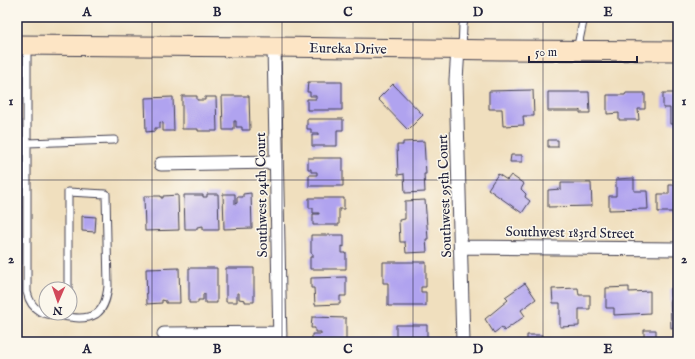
<svg xmlns="http://www.w3.org/2000/svg" width="695" height="359" font-family="'IM FELL English',serif">
<rect width="100%" height="100%" fill="#fbf7ec"/>
<filter id="ink" filterUnits="userSpaceOnUse"><feTurbulence type="fractalNoise" baseFrequency=".025" numOctaves="2"/><feDisplacementMap in="SourceGraphic" scale="8" xChannelSelector="R" yChannelSelector="G"/><feConvolveMatrix kernelMatrix="1 2 1 2 8 2 1 2 1" color-interpolation-filters="sRGB"/></filter>
<filter id="wash" filterUnits="userSpaceOnUse"><feTurbulence type="fractalNoise" baseFrequency=".012" numOctaves="4" result="noise"/><feDisplacementMap in="SourceGraphic" scale="16" xChannelSelector="R" yChannelSelector="G"/><feGaussianBlur stdDeviation="0.9" result="paint"/><feColorMatrix in="noise" values="0 0 0 0 0 0 0 0 0 0 0 0 0 0 0 0 0 1.4 0 .05"/><feComposite in="paint" operator="in"/></filter>
<g filter="url(#wash)">
<rect width="100%" height="100%" fill="#f0dfbe"/>
<g id="blocks">
<path fill="#b0a3ef" d="M308,82h34v28h-35v-11h9v-3h-6v-4h-3z
M393,84l30,31 -15,15 -30,-31z
M675,89h3v35h-8v-16h-7v-15h12z
M533,90l1,26h-11l1,9 -21,1 -1,-17h-13v-18z
M548,92h41l1,21h-10v-3l-1,1h-31z
M626,93h19v16h-7l1,11h-20v-7l-12,1v-19h18z
M182,96h15v4h8v-3h11l1,34h-19v-2h-16z
M222,96h27l1,34h-8v-3h-6v-6h-2v9h-11z
M173,97l1,34h-11v-8l-3,-1v6h-5v3l-9,1 -1,-34z
M307,119h36v11h-6v16h-25v-11h6v-2h-7v-4h-4z
M548,140h10v7h-10z
M424,141l2,33h-2l1,18 -20,1 -1,-19 -6,1 -1,-30h6v-3z
M511,155h11v7h-12z
M308,158h35v28h-34v-11h8v-3h-6v-3h-3z
M498,174l9,6 4,-5 13,9 -3,5 5,5 -1,3 5,4 -8,12 -34,-24z
M634,178v13h13l1,18 -39,1v-14h7v-17z
M561,183h30l1,23 -44,1v-17l13,-1z
M675,184h3v30h-5v-2h-15v-18h11v-9h6z
M251,193l1,35 -28,1 -1,-35h12v10l2,-1v-6h6v-3z
M207,194h11l1,36h-16v-4l-6,1v2h-12l-1,-34h19v2h4z
M178,195l1,35 -34,1 -1,-35h17v2h2v-2z
M309,198h35v11h-5v16h-26v-11h6v-1h-6v-5h-4z
M425,200l3,39h-2l1,13 -21,1 -1,-11h-5l-1,-22 6,-1v-18z
M82,216l14,1 -1,15 -13,-1z
M311,235h33v12l-2,-1v7h4v16h-36v-12h3v-3l-2,-1z
M383,262h43v25h-5v5h5v14h-38v-23h-5z
M179,268l1,35h-14v-2l-4,-1v3l-15,1 -1,-35z
M189,268h28v35h-12v-9h-2v6h-5v3h-9z
M226,268h28v34h-9v-2l-6,-1v-6h-2v9h-11z
M346,277v19h-6v8l-25,1 -1,-17h-3v-10z
M525,283l11,16 -15,11 4,6 -21,15 -2,-4 -8,6 -9,-14 23,-19 -3,-3z
M629,287v5l21,-1v22l-36,2v-7h-8v-20z
M578,288l1,7h11v14h-11v17l-19,1v-24h-7l-1,-14z
M670,289h8v38l-7,1z
M312,317l34,1v24h-34v-8h9v-2h-6v-4h-4z
M396,325h31v17h-31z
M644,330h12v12h-12z
M527,335h15v7h-15z"/>
</g>
</g>
<g filter="url(#ink)">
<use href="#blocks" fill-opacity="0" stroke="#413e4f" stroke-width="1"/>
<g fill="none" stroke-linecap="round" stroke-linejoin="round">
<g stroke="#413e4f" stroke-width="9">
<path id="lane" d="M27,46v246c2,9 6,16 14,20 5,3 10,2 15,3 13,2 28,6 40,-1 9,-6 11,-18 12,-28l-2,-92 -38,-2v97
M462,49l1,-24 2,-8
M577,50l7,-33
M27,143l87,-3"/>
</g>
<g stroke="#413e4f" stroke-width="15">
<path id="street" d="M274,47l6,295
M458,49l-2,31 7,262
M161,164l115,-2
M461,247l217,2
M164,334l116,-1"/>
</g>
<g stroke="#413e4f" stroke-width="21">
<path id="secondary" d="M17,45l257,2 227,3 177,1"/>
</g>
<use href="#lane" stroke="#fff" stroke-width="7"/>
<use href="#street" stroke="#fff" stroke-width="13"/>
<use href="#secondary" stroke="#fde5c5" stroke-width="19"/>
</g>
</g>
<path fill="none" stroke="#22223b" stroke-width="1" stroke-opacity="0.55" d="M152,17v325M282,17v325M413,17v325M543,17v325M17,180h661"/>
<g text-anchor="middle" stroke-width="3" stroke-linejoin="round" paint-order="stroke">
<g font-size="14" fill="#22223b" stroke="#fbf7ec">
<text transform="translate(348 48) rotate(1)" y="5">Eureka Drive</text>
<text transform="translate(261 195) rotate(-91)" y="5">Southwest 94th Court</text>
<text transform="translate(444 196) rotate(-92)" y="5">Southwest 95th Court</text>
<text transform="translate(570 232) rotate(1)" y="5">Southwest 183rd Street</text>
</g>
</g>
<rect width="695" height="359" fill="none" stroke="#fbf7ec" stroke-width="44"/>
<g transform="translate(58 301) rotate(182)"><circle r="19" fill="#fbf7ec" stroke="#a4a2a5"/>
<path d="M0-3L7 15L0 10L-7 15Z" fill="#d1495b"/>
<text y="-6" font-size="11" font-weight="bold" text-anchor="middle" fill="#22223b">N</text>
</g>
<path d="M529 56v6h108v-6" fill="none" stroke="#22223b" stroke-width="2"/>
<text x="535" y="56" font-size="12" fill="#22223b" stroke="#fbf7ec" stroke-width="3" paint-order="stroke">50 m</text>
<rect x="22" y="22" width="651" height="315" fill="none" stroke="#22223b" stroke-width="1.5"/>
<g font-size="13" text-anchor="middle" font-weight="bold" fill="#22223b">
<text x="87" y="16">A</text>
<text x="217" y="16">B</text>
<text x="348" y="16">C</text>
<text x="478" y="16">D</text>
<text x="608" y="16">E</text>
<text x="11" y="105">1</text>
<text x="684" y="105">1</text>
<text x="11" y="263">2</text>
<text x="684" y="263">2</text>
<text x="87" y="353">A</text>
<text x="217" y="353">B</text>
<text x="348" y="353">C</text>
<text x="478" y="353">D</text>
<text x="608" y="353">E</text>
</g>
</svg>
